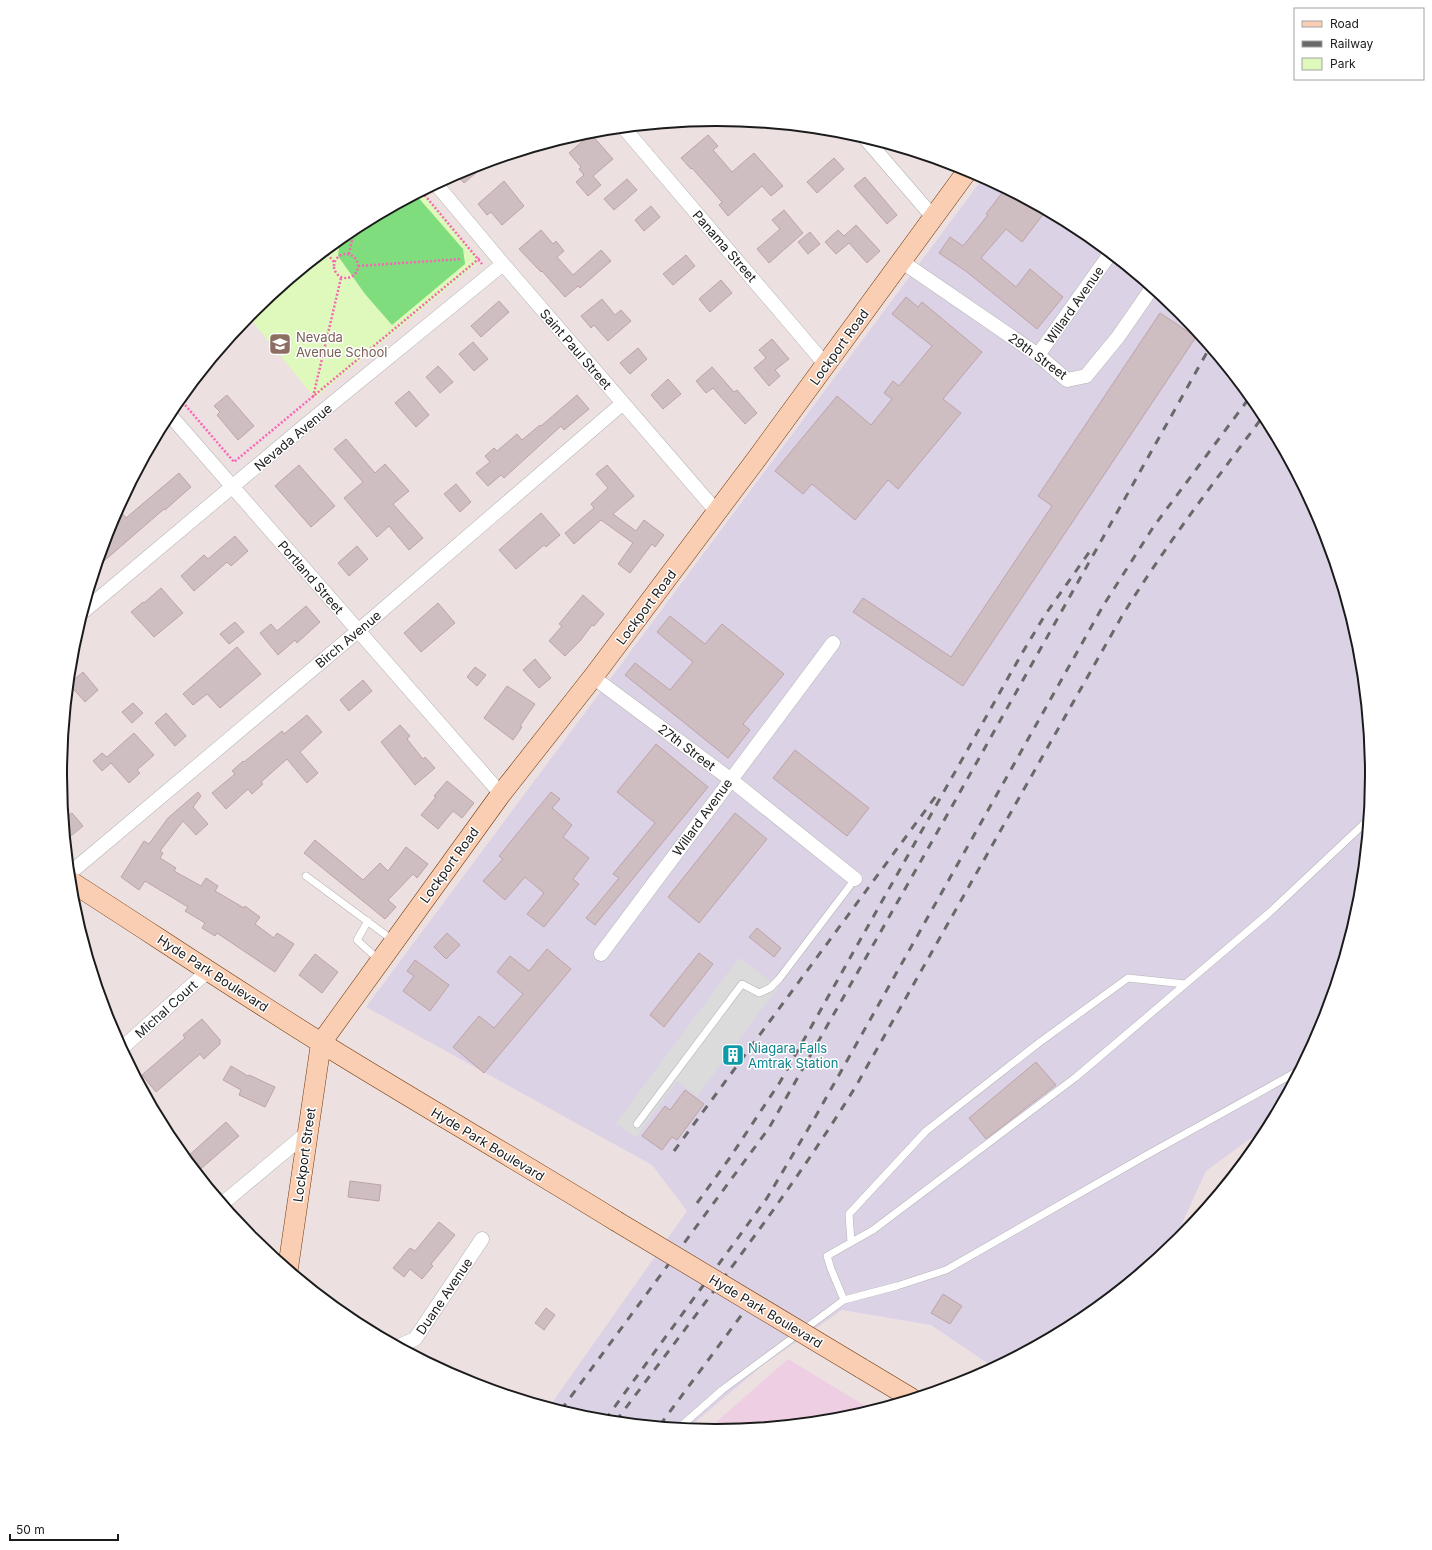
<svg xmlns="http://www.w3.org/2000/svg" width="1432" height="1550" font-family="Inter,sans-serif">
<rect width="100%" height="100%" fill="#ede0e0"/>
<path fill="#eecee2" d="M788,1359l84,51 -28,8 -128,13 -9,-1z"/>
<path fill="#dcd2e6" d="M983,178l98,52 99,81 82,100 60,113 37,123 13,128 -13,128 -37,123 -53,99 -63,46 -34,74 -92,76 -87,46 -62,-42 -89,-15 -79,55 -75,63 -100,-10 -39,-11 138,-196 -35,-46 -286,-158z"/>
<path fill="#def9bb" d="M423,192l57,69 -165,137 -67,-82 4,-5 100,-82z"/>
<path fill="#80dd7d" d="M416,195l47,54 2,15 -73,61 -27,-31 -27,-38 2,-17 12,-10z"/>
<path fill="#dbdbdb" d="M739,958l39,29 -81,109 -20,-15 -41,57 -20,-15z"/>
<path fill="#cfbec1" stroke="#bea3a8" d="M591,134l22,25 -20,17 8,9 -13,11 -12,-14 8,-7 -5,-6 2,-2 -12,-14z
M708,135l10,11 -5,4 19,22 22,-19 29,33 -12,10 -9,-10 -34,30 -9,-11 3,-3 -30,-34 -1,1 -10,-11z
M834,158l10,11 -27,24 -10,-11z
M489,162l-25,21 -8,-9 9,-5z
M865,177l32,38 -10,9 -33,-38z
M627,179l10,11 -23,20 -10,-11z
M504,181l20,25 -22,19 -11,-13 -4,3 -9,-11z
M1005,189l34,18 6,5 -23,30 -16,-13 -25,29 35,29 14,-18 33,28 -26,32 -70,-57 -28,-19 11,-16 13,9 25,-31 -2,-1z
M651,206l9,11 -16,14 -9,-11z
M784,210l19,23 -34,30 -12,-14 23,-20 -8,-9z
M856,225l24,26 -13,12 -18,-20 -13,11 -11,-12 13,-12 6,6z
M541,230l12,14 3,-3 8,10 -7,6 16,18 28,-25 10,11 -31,27 -2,-2 -13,11 -23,-26 -1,1 -22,-23z
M810,232l10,12 -12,10 -10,-12z
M686,255l9,11 -22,19 -10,-11z
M721,280l11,13 -22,19 -11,-13z
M906,297l12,10 4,-5 60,50 -39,47 18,14 -63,76 -10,-9 -33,40 -43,-36 -9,10 -28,-23 62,-75 34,29 21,-26 -8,-6 9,-12 6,5 33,-40 -40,-32z
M602,299l13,16 6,-5 10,11 -23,20 -14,-16 -3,3 -10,-12z
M499,301l10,11 -28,25 -10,-11z
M1160,313l36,24 -233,349 -110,-74 10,-14 88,59 101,-151 -14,-10z
M772,339l17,20 -14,11 5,6 -11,10 -15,-18 12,-10 -7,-8z
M473,342l15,17 -14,12 -15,-17z
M638,348l9,11 -17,15 -10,-11z
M438,366l15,16 -13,11 -14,-16z
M712,367l22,25 3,-2 20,23 -12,11 -32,-36 -7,5 -10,-12z
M668,379l13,15 -18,15 -12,-14z
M409,391l20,24 -13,12 -21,-24z
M227,395l27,31 -16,14 -21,-25 3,-3 -6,-6z
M577,395l12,14 -25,21 -3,-4 -57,52 -3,-3 -13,11 -12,-13 14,-11 -5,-6 9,-8 3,3 20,-17 5,6 18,-15 1,1z
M346,439l29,34 10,-9 24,27 -16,13 30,34 -14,12 -20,-24 -12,11 -33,-39 19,-16 -29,-33z
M299,465l36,41 -24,21 -36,-41z
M607,465l27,31 -21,18 23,17 8,-11 20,15 -9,12 -3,-3 -22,29 -12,-9 15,-21 -32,-23 -27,24 -9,-11 29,-25 -3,-4 17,-16 -12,-14z
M179,473l12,14 -26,23 -1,-1 -67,58 13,-43 8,-16 8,10z
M456,484l15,18 -11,10 -16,-18z
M541,513l19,22 -14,12 -2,-2 -28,24 -17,-19z
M235,536l13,15 -17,15 -4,-4 -33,29 -13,-15 23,-21 4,4z
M357,546l11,13 -19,17 -11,-13z
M161,588l22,25 -29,24 -23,-25 12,-10 1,1z
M583,595l21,19 -10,12 -2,-1 -12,16 -15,15 -16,-15 13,-15 -3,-2z
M438,603l17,20 -34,29 -17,-19z
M306,606l14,16 -23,21 -2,-3 -17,15 -18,-22 11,-9 6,7z
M670,616l35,28 17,-20 62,50 -41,50 7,6 -22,28 -103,-83 10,-12 35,27 23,-28 -36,-30z
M235,622l9,10 -15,12 -9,-10z
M237,647l24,27 -41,34 -13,-14 -14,11 -10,-11z
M535,659l16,19 -12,10 -16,-18z
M475,667l11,8 -9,11 -10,-9z
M83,672l15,18 -13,12 -16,-18z
M363,680l9,11 -23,20 -9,-11z
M507,686l28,18 -15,22 2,1 -9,13 -29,-22z
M133,703l10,10 -11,10 -10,-11z
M166,713l20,23 -11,10 -20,-23z
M307,715l15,17 -22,20 18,21 -11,10 -20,-24 -26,23 2,2 -11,10 -4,-5 -22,20 -14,-16 23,-19 -3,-3 11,-10 1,1 38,-31 2,3z
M400,725l10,11 -3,3 16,20 2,-2 10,11 -20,17 -34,-43z
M134,733l20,22 -17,15 3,3 -11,10 -18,-20 -9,8 -9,-10 9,-8 5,4z
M656,744l52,43 -113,138 -9,-7 33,-40 -6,-4 42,-51 -38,-31z
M795,750l74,58 -22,28 -74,-58z
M447,781l27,22 -12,15 -9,-7 -15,18 -17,-14 15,-18 -2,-1z
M198,792l3,4 -8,11 15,17 -12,11 -13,-14 -23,30 3,2 -3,5 16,10 -2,3 27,15 5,-8 12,8 -3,5 29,17 1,-2 15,11 -5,7 19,14 3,-5 17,11 -19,28 -58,-39 -2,3 -13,-8 3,-5 -20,-12 3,-4 -43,-26 -6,9 -18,-13 23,-36 5,3 19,-26z
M551,792l9,7 -8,9 20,17 -9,12 26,21 -16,21 6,5 -35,43 -17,-13 17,-21 -19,-16 -20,23 -22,-19 20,-22 -4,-3z
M72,813l11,13 -17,14 -2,-21z
M735,813l32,26 -68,84 -31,-26z
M315,840l48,40 17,-17 8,8 18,-24 22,17 -11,14 -4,-4 -25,26 8,7 -11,12 -81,-66z
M757,928l24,20 -7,9 -25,-20z
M447,933l13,12 -14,14 -12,-12z
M547,949l24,20 -87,104 -31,-26 26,-31 15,12 29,-34 -26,-22 13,-16 19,15z
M699,953l14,11 -49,63 -14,-12z
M315,954l23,18 -16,21 -23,-18z
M415,960l34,25 -19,26 -27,-20 11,-15 -7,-5z
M202,1019l18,21v4l-16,15 -4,-5 -44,38 -14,-17 43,-37 -2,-3z
M1036,1062l20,23 -70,54 -17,-21z
M231,1066l17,10 1,-1 26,12 -10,20 -26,-12 2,-5 -18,-10z
M685,1090l19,14 -27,36 -5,-3 -10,13 -20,-14 23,-30 5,4z
M226,1122l13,14 -42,36 -11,-14z
M350,1181l31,4 -2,16 -31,-4z
M439,1222l16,13 -24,29 2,2 -11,13 -12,-10 -6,8 -11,-9 17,-20 5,3z
M943,1294l19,12 -12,18 -19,-11z
M546,1308l9,7 -11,15 -9,-7z"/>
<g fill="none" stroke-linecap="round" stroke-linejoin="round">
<g stroke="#b4b4b4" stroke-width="8">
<path id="lane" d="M306,876l88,65
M368,921l-11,19 23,21
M637,1124l105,-140 17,9 11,-5 9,-9 76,-100
M851,1242l-2,-28 77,-83 114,-89 88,-64 57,6
M844,1300l-13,-31 -4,-13 46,-26 203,-153 193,-164 98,-92
M680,1427l42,-37 122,-90 53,-14 49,-16 199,-114 153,-85"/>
</g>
<g stroke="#b4b4b4" stroke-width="15">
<path id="street" d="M624,128l201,236
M865,138l68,79
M436,184l67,80 214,248
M901,261l137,94 29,25 19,-4 32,-39 34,-49
M1038,355l72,-101
M169,414l332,380
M84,611l218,-183 201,-164
M593,677l137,102 125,100
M70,873l288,-242 265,-228
M601,954l232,-311
M122,1048l87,-78
M223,1203l84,-70
M399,1346l16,-7 67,-100"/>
</g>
<g stroke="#6f3505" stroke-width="21">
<path id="secondary" d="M70,881c84,54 168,110 253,163 97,60 196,117 293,177
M288,1268l33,-225 180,-249 92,-117 165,-220 210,-287
M861,1368l50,30"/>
</g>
<path stroke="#f964b6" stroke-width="2.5" stroke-dasharray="2 2" stroke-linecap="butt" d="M422,192l60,72
M325,251l9,11
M334 266a12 12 0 1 1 24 0a12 12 0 1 1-24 0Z
M349,254l6,-27
M358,266l104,-7
M313,397l28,-119
M180,399l54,63 247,-205"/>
<use href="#lane" stroke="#fff" stroke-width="7"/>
<use href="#street" stroke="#fff" stroke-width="14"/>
<use href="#secondary" stroke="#f9ceb2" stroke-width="20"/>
<path stroke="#696969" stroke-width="3" stroke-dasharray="8 8" stroke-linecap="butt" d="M674,1151l262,-355
M697,1203l32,-44 51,-77 241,-427 24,-40 45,-64
M561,1410l208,-282 186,-327 255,-454
M605,1420l162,-222 50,-84 286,-508 51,-80 96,-129
M616,1421c82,-110 168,-218 240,-335l266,-470c43,-70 93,-135 142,-201
M660,1425l86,-116"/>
<g stroke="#6f3505" stroke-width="21" stroke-linecap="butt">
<path id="secondary-bridge" d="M616,1221l245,147"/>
</g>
<use href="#secondary-bridge" stroke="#f9ceb2" stroke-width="20"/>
</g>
<defs>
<g id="school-square" transform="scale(1.15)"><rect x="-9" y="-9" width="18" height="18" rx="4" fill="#8d6e63" stroke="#fff"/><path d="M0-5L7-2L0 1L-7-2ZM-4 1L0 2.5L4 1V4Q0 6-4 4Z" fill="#fff"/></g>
<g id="building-square" transform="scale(1.15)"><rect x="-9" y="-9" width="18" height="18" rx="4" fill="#0f9aa8" stroke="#fff"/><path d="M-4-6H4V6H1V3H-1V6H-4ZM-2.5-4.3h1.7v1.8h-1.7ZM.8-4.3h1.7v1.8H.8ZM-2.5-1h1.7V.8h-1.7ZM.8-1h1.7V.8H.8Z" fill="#fff"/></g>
</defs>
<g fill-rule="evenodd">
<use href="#school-square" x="280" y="344"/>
<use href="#building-square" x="733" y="1055"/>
</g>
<g text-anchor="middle" stroke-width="3" stroke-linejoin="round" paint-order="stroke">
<g font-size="13" fill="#1b1b1b" stroke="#fff">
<text transform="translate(725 246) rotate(49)" y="5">Panama Street</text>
<text transform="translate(1074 305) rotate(-55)" y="5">Willard Avenue</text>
<text transform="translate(839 347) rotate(-54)" y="5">Lockport Road</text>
<text transform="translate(576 349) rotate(49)" y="5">Saint Paul Street</text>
<text transform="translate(1038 356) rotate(36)" y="5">29th Street</text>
<text transform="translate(293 437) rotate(-40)" y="5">Nevada Avenue</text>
<text transform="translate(311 577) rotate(49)" y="5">Portland Street</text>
<text transform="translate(646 607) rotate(-53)" y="5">Lockport Road</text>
<text transform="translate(348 639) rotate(-40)" y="5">Birch Avenue</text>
<text transform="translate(687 747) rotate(37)" y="5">27th Street</text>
<text transform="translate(702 817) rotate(-54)" y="5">Willard Avenue</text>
<text transform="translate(449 865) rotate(-54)" y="5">Lockport Road</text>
<text transform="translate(213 973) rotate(33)" y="5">Hyde Park Boulevard</text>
<text transform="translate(166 1009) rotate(-42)" y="5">Michal Court</text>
<text transform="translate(488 1144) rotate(31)" y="5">Hyde Park Boulevard</text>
<text transform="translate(304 1155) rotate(-82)" y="5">Lockport Street</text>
<text transform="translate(444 1296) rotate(-56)" y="5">Duane Avenue</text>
<text transform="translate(766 1311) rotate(31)" y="5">Hyde Park Boulevard</text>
</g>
<g font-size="13" fill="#785e54" stroke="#fff" text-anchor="start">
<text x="296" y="342">Nevada<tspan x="296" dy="15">Avenue School</tspan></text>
</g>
<g font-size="13" fill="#0d838f" stroke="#fff" text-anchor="start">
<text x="748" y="1053">Niagara Falls<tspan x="748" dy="15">Amtrak Station</tspan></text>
</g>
</g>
<path d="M0 0H1432V1550H0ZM67 775a649 649 0 1 1 1298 0a649 649 0 1 1-1298 0Z" fill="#fff" fill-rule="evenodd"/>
<path fill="none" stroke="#1b1b1b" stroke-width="2" d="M67 775a649 649 0 1 1 1298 0a649 649 0 1 1-1298 0Z"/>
<rect x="1294" y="8" width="130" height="72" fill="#ffffff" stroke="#a4a4a4"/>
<rect x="1302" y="21" width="20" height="6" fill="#f9ceb2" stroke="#a4a4a4"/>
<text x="1330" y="28" font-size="12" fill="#1b1b1b">Road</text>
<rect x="1302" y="41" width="20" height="6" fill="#696969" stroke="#a4a4a4"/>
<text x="1330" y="48" font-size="12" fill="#1b1b1b">Railway</text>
<rect x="1302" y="58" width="20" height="12" fill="#def9bb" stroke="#a4a4a4"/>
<text x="1330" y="68" font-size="12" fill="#1b1b1b">Park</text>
<path d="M10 1534v6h108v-6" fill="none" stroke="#1b1b1b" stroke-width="2"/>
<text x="16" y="1534" font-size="12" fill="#1b1b1b" stroke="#ffffff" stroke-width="3" paint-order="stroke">50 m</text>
</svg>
